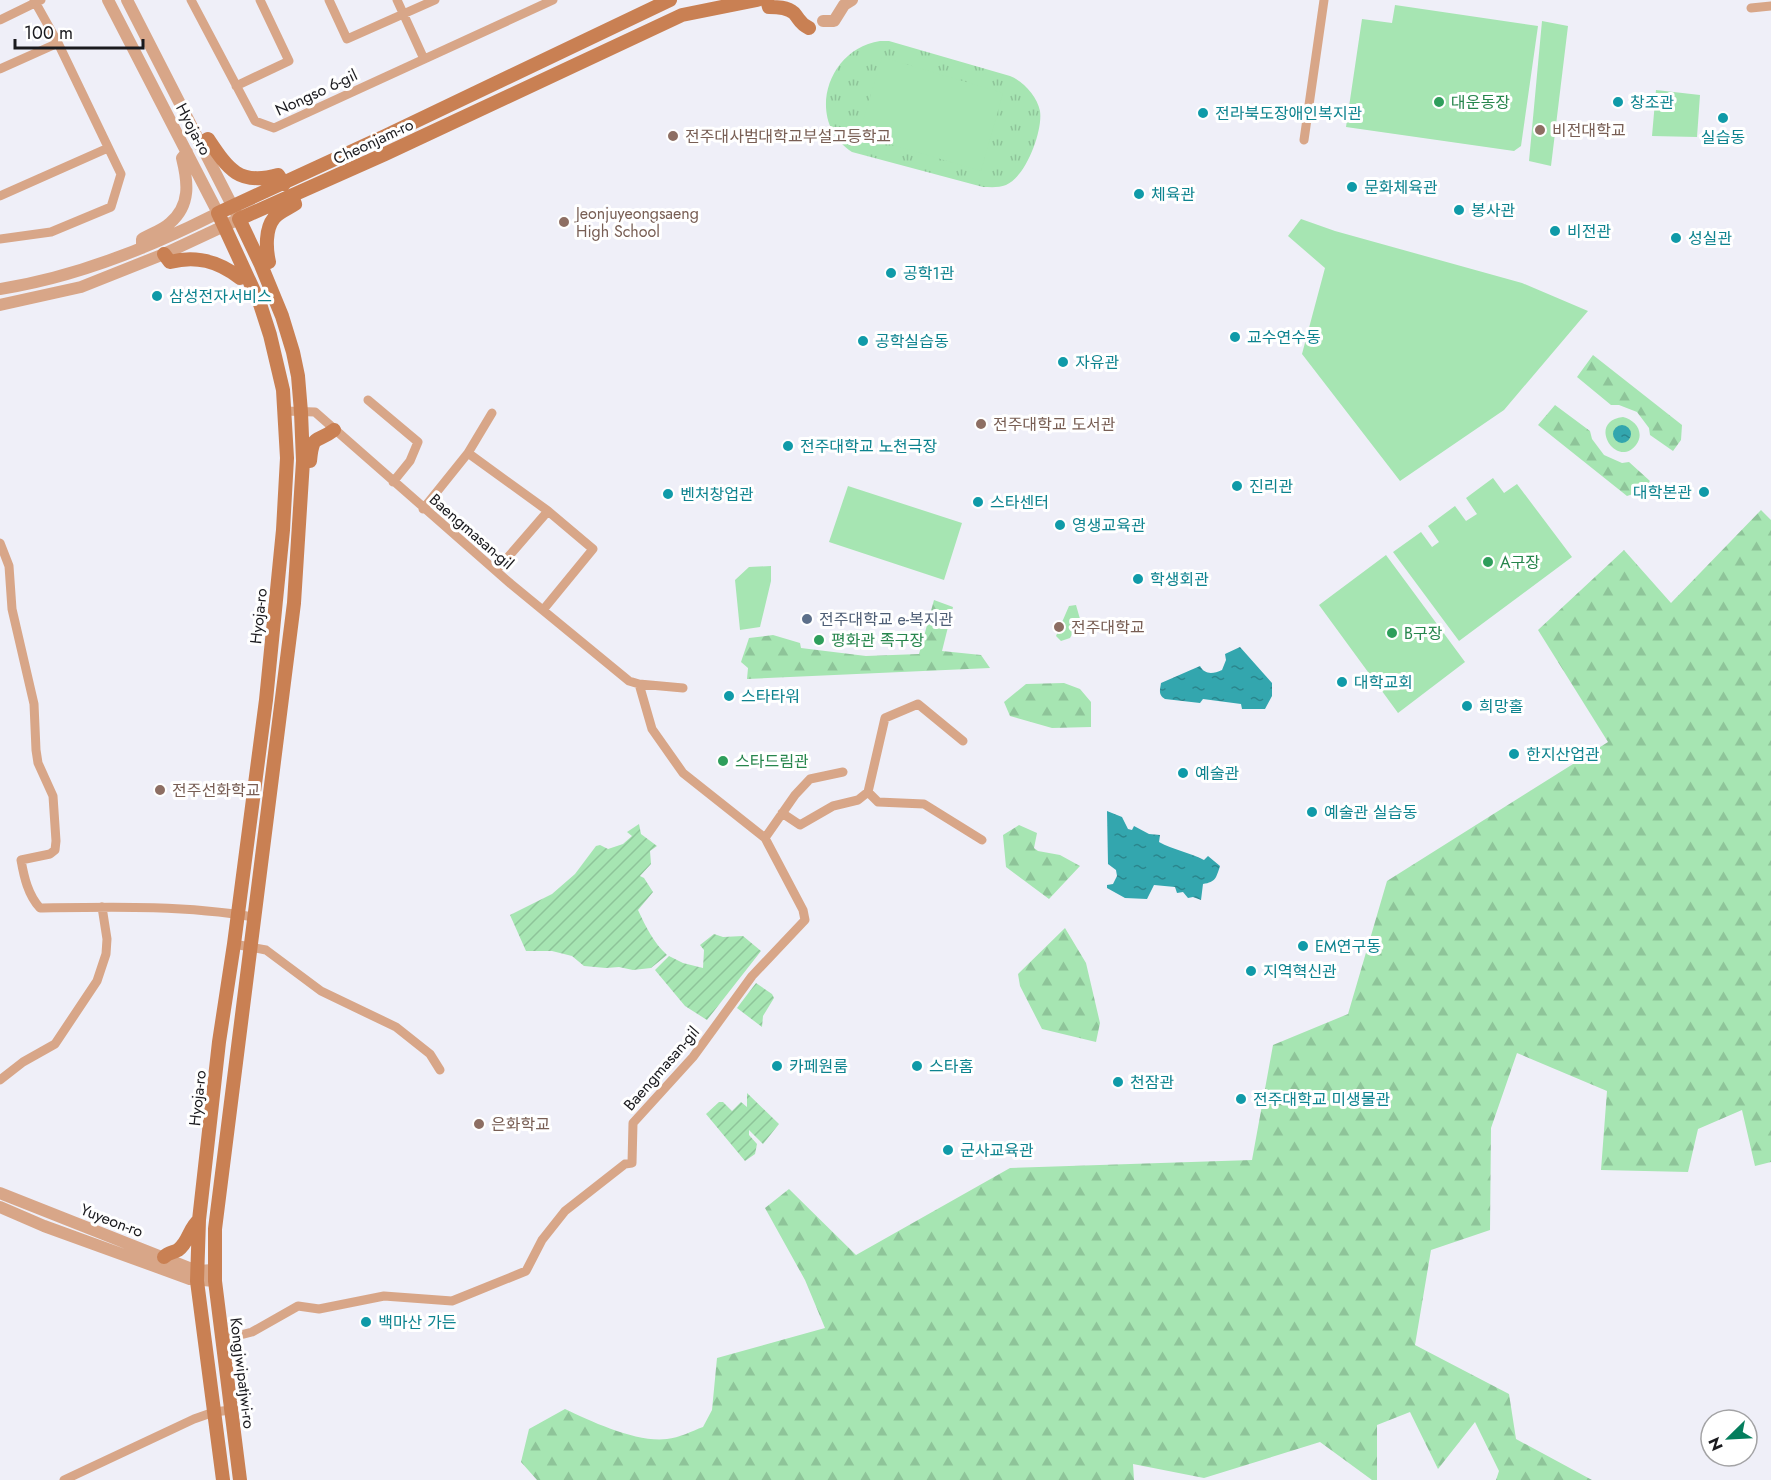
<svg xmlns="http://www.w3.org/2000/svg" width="1771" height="1480" font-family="Jost,'Noto Sans KR',sans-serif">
<defs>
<pattern id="grass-tufts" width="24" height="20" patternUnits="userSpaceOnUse" patternTransform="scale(1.5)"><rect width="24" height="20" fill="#a6e5b2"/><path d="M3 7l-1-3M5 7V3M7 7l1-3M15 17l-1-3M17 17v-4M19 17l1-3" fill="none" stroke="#8ec499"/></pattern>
<pattern id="forest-firs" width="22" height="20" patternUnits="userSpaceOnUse" patternTransform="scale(1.5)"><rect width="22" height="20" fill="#a6e5b2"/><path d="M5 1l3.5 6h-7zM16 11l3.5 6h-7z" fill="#8ec499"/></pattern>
<pattern id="garden-furrows" width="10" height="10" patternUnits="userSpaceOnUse" patternTransform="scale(1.5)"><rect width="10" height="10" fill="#a6e5b2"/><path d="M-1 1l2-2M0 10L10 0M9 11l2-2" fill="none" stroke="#8ec499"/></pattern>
<pattern id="water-ripples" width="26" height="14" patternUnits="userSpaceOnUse" patternTransform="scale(1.5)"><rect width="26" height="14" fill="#33a6ae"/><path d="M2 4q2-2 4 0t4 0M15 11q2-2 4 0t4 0" fill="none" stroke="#2a868d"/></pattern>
</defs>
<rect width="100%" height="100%" fill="#efeff8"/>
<path fill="url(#grass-tufts)" d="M880,41h9l121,35c13,5 27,20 30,35 3,20 -14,66 -34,74 -7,3 -16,2 -23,2l-131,-35c-47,-30 -26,-103 28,-111z"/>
<path fill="url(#forest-firs)" d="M1593,355l89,70 -1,15 -8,11 -23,-16 -1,-7 -12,-16 -18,-7h-8l-34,-28z
M1555,405l35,26 2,8 12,16 18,8 7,-1 21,19 -8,10 -15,5 -89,-71z
M1761,510l10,10v642l-16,4 -13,-56 -44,19 -10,43 -87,-2 6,-79 -90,-38 -26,75 -1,102 -59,20 -16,95 94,49 7,45 76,41h-96l3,-9 -24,-49 -37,47 -28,-57 -33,13v55h-5l-52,-38 -116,36 -71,-14 1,16h-597l-16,-18 8,-33 36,-20c27,13 73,34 102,30 12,-1 25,-8 36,-12l9,-17 5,-52 108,-30 -20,-48 -40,-72 24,-19 67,66 154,-87 242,-8 21,-115 75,-31 39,-133 221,-139 -70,-112 86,-80 47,53z
M934,600l19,7 -11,44 39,4 9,13 -243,11 1,-11 -7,-6 8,-24 24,-3 27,8 1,5 65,8 53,-2z
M1064,683l16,6 11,13v25l-39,1 -42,-12 -6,-14 22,-18z
M1019,825l18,8 -3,15 4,3 22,4 20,11 -31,33 -43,-32 -3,-32z
M1065,928l21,35 14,60 -4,19 -54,-13 -22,-43 -2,-12z"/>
<path fill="#a6e5b2" d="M1395,5l143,21 -17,120 -7,5 -168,-24 16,-108 30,4z
M1542,21l26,5 -17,140 -22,-5z
M882,57l121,36 -22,78 -122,-36z
M1656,90l44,5 -3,42 -45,-1z
M1301,219l34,12 187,52 66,28 -84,99 -104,71 -98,-127 23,-86 -37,-32z
M1623,417c13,3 22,16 13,28 -20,25 -50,-24 -13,-28z
M1493,478l11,15 13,-9 55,73 -113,84 -66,-89 28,-20 11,15 7,-5 -11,-16 27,-20 11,15 11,-7 -11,-16z
M848,486l114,37 -18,57 -115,-38z
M1386,555l79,107 -67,51 -79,-108z
M771,566v15l-11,46 -20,3 -5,-50 14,-13z
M1076,605l4,14 -10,19 -9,3 -5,-5 13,-30z"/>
<path fill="url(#garden-furrows)" d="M639,824l2,10 16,12 -7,5 1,13 -11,12 4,2 9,14 -15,18c8,17 15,32 29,45l-16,13 -18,2 -14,-3 -13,1 -22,-2 -12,-10 -20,-5h-26l-16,-36 42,-21 23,-20 21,-28 4,-1 8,4 15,-5 9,-8 -5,-4z
M714,934l9,3 20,-1 18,15 -54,69 -22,-14 -30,-36 14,-14 14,7 20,5 1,-18 -4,-5z
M756,983l16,11 2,4 -11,18 -1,11 -25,-19z
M747,1093l32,31 -16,20 -14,-14v5l8,9 -2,10 -10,7 -39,-47 13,-12h4l9,9 9,-9 6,5z"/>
<path fill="url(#water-ripples)" d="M1613 434a9 9 0 1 1 18 0a9 9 0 1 1-18 0Z
M1240,647l32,36v13l-7,13h-23l-1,-5 -38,-5 -3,4 -35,-4c-7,-4 -5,-9 -4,-16l39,-17c5,9 13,8 22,4l4,-10 -1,-6z
M1107,811l15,6 6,12 4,1 2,-4 15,8 11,1 -1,7c14,8 30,10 45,18l4,-4 12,10c-4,12 -4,16 -17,18l-2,16 -8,-3 -5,1 -5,-6 -6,1 -2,-6 -21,-2 -7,14 -22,-1 -18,-10v-3l6,-1 4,-8 -1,-6 -8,-6z"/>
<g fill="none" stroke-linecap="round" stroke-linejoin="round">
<path stroke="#d8a688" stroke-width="9" d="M191,0l64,121 19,7 279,-128
M329,0l18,39 88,-39
M397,0l27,59
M1751,8l20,-2
M0,20l41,-20
M0,69l58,-26
M236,86l53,-25 -29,-61
M1304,140l20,-140
M0,196l108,-48
M0,239l51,-7 60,-25 10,-33 -63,-131 -24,-43
M368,400l50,42 -8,19 -17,21
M285,411l30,1 196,172 118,97 10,3 44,4
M492,413l-24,40 80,58 45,38 -50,61
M423,509l45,-56
M0,543l9,23 3,43 22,95 2,46 2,13 15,33 3,45 -1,9 -5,4 -29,6c3,17 7,35 19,48 70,-1 144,-3 213,9
M496,571l52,-60
M868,792l10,10 46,2 58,36
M782,813l18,12 33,-19 25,-6 10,-8 17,-74 33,-14 45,37
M765,838l30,-43 15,-16 33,-7
M234,944l32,6 55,41 75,36 34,27 10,16
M0,1080l23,-18 32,-18 42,-63 9,-27 1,-15 -5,-32
M221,1340l31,-8 46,-26 21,3 65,-13 68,5 74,-30 16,-31 23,-29 60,-47 7,-1 1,-40 60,-66 59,-81 53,-56 -2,-10 -38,-72 -82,-65 -31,-44 -13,-45
M64,1480l130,-61 20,-7 17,-2"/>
<path stroke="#d8a688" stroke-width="12" d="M823,21h11l10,-16 8,-5
M142,248v-9c8,-5 21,-9 28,-16 21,-18 18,-41 12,-65l5,-6
M0,289c77,-12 149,-41 218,-76l-110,-213
M0,305l81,-18 83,-33 75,-35 -112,-219
M0,1193l197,78 17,-1
M0,1207l44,19 146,53 25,2"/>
<path stroke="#c98053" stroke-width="14" d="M767,0l2,7c8,0 18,0 25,6 6,7 6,11 15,15
M200,144l8,-5c20,30 31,47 70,36l6,9
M164,254l6,8c26,-7 48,-1 70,16l6,-3
M261,265l8,-3c-3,-13 -4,-33 5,-44 5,-6 15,-10 21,-14l-3,-8
M308,461h2c3,-29 6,-17 24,-31
M164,1257c5,-5 9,-4 14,-7 11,-8 11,-22 21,-30
M223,1480l-26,-199 2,-61 20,-178 15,-98 32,-244 17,-170 4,-72 -4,-68 -13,-55 -10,-31 -42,-91 167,-77 285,-136
M240,1480l-25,-199v-52l79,-626 9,-142 -2,-49 -3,-36 -5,-24 -11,-36 -21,-51 -22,-46 146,-65 297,-139 75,-15"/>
</g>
<g fill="#2e9e5b" stroke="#fff" stroke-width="2">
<circle cx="1439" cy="102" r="6"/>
<circle cx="1488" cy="562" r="6"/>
<circle cx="1392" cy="633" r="6"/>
<circle cx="819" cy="640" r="6"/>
<circle cx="723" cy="761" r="6"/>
</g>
<g fill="#0f9aa8" stroke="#fff" stroke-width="2">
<circle cx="1618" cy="102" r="6"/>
<circle cx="1203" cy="113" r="6"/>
<circle cx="1723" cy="118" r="6"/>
<circle cx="1352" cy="187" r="6"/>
<circle cx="1139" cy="194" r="6"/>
<circle cx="1459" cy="210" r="6"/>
<circle cx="1555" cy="231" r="6"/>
<circle cx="1676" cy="238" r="6"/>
<circle cx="891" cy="273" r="6"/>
<circle cx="157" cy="296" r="6"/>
<circle cx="1235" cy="337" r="6"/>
<circle cx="863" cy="341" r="6"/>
<circle cx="1063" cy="362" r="6"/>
<circle cx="788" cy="446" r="6"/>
<circle cx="1237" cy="486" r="6"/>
<circle cx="1704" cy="492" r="6"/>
<circle cx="668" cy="494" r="6"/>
<circle cx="978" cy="502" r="6"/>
<circle cx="1060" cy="525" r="6"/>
<circle cx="1138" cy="579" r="6"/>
<circle cx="1342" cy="682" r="6"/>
<circle cx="729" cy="696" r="6"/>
<circle cx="1467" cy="706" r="6"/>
<circle cx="1514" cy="754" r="6"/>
<circle cx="1183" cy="773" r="6"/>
<circle cx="1312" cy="812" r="6"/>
<circle cx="1303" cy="946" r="6"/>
<circle cx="1251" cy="971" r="6"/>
<circle cx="777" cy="1066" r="6"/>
<circle cx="917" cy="1066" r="6"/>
<circle cx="1118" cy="1082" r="6"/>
<circle cx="1241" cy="1099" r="6"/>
<circle cx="948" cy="1150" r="6"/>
<circle cx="366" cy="1322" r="6"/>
</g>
<g fill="#8d6e63" stroke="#fff" stroke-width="2">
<circle cx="1540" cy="130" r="6"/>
<circle cx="673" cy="136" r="6"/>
<circle cx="564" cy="222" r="6"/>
<circle cx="981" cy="424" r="6"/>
<circle cx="1059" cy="627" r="6"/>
<circle cx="160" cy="790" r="6"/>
<circle cx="479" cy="1124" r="6"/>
</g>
<circle fill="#5c6f8a" stroke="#fff" stroke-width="2" cx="807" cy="619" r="6"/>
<g text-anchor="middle" stroke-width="6" stroke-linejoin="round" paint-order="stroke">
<g font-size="16" fill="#1a1a1e" stroke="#fff">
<text transform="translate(316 92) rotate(-25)" y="6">Nongso 6-gil</text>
<text transform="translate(194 129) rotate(62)" y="6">Hyoja-ro</text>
<text transform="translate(373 141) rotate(-25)" y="6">Cheonjam-ro</text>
<text transform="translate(472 531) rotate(41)" y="6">Baengmasan-gil</text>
<text transform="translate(258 616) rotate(-84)" y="6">Hyoja-ro</text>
<text transform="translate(661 1068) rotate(-49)" y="6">Baengmasan-gil</text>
<text transform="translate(197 1098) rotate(-84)" y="6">Hyoja-ro</text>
<text transform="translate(112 1220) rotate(21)" y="6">Yuyeon-ro</text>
<text transform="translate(243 1373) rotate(83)" y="6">Kongjwipatjwi-ro</text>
</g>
<g font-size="16" fill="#27864d" stroke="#fff" text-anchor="start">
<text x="1451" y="108">대운동장</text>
<text x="1500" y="568">A구장</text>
<text x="1404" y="639">B구장</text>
<text x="831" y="646">평화관 족구장</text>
<text x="735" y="767">스타드림관</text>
</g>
<g font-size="16" fill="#0d838f" stroke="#fff" text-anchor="start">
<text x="1630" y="108">창조관</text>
<text x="1215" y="119">전라북도장애인복지관</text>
<text x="1723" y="143" text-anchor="middle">실습동</text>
<text x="1364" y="193">문화체육관</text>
<text x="1151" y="200">체육관</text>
<text x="1471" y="216">봉사관</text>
<text x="1567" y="237">비전관</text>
<text x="1688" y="244">성실관</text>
<text x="903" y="279">공학1관</text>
<text x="169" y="302">삼성전자서비스</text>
<text x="1247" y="343">교수연수동</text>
<text x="875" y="347">공학실습동</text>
<text x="1075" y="368">자유관</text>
<text x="800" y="452">전주대학교 노천극장</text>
<text x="1249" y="492">진리관</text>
<text x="1692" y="498" text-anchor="end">대학본관</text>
<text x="680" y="500">벤처창업관</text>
<text x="990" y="508">스타센터</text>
<text x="1072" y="531">영생교육관</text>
<text x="1150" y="585">학생회관</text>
<text x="1354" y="688">대학교회</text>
<text x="741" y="702">스타타워</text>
<text x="1479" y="712">희망홀</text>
<text x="1526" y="760">한지산업관</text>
<text x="1195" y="779">예술관</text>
<text x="1324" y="818">예술관 실습동</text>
<text x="1315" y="952">EM연구동</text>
<text x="1263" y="977">지역혁신관</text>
<text x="789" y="1072">카페원룸</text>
<text x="929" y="1072">스타홈</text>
<text x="1130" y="1088">천잠관</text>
<text x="1253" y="1105">전주대학교 미생물관</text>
<text x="960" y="1156">군사교육관</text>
<text x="378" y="1328">백마산 가든</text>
</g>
<g font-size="16" fill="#785e54" stroke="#fff" text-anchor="start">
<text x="1552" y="136">비전대학교</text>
<text x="685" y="142">전주대사범대학교부설고등학교</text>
<text x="576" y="219">Jeonjuyeongsaeng<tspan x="576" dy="18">High School</tspan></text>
<text x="993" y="430">전주대학교 도서관</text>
<text x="1071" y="633">전주대학교</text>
<text x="172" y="796">전주선화학교</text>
<text x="491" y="1130">은화학교</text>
</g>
<g font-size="16" fill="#4e5e75" stroke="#fff" text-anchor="start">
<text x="819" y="625">전주대학교 e-복지관</text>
</g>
</g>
<g transform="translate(1729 1438) rotate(246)"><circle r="28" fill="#ffffff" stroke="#a3a3a5" stroke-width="1.5"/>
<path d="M0-4.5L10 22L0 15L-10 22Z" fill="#057e5d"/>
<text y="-9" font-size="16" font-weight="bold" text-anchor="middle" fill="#1a1a1e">N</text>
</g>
<path d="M15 39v9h128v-9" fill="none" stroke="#1a1a1e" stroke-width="3"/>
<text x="24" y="39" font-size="18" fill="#1a1a1e" stroke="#ffffff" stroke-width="4.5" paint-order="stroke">100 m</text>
</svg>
